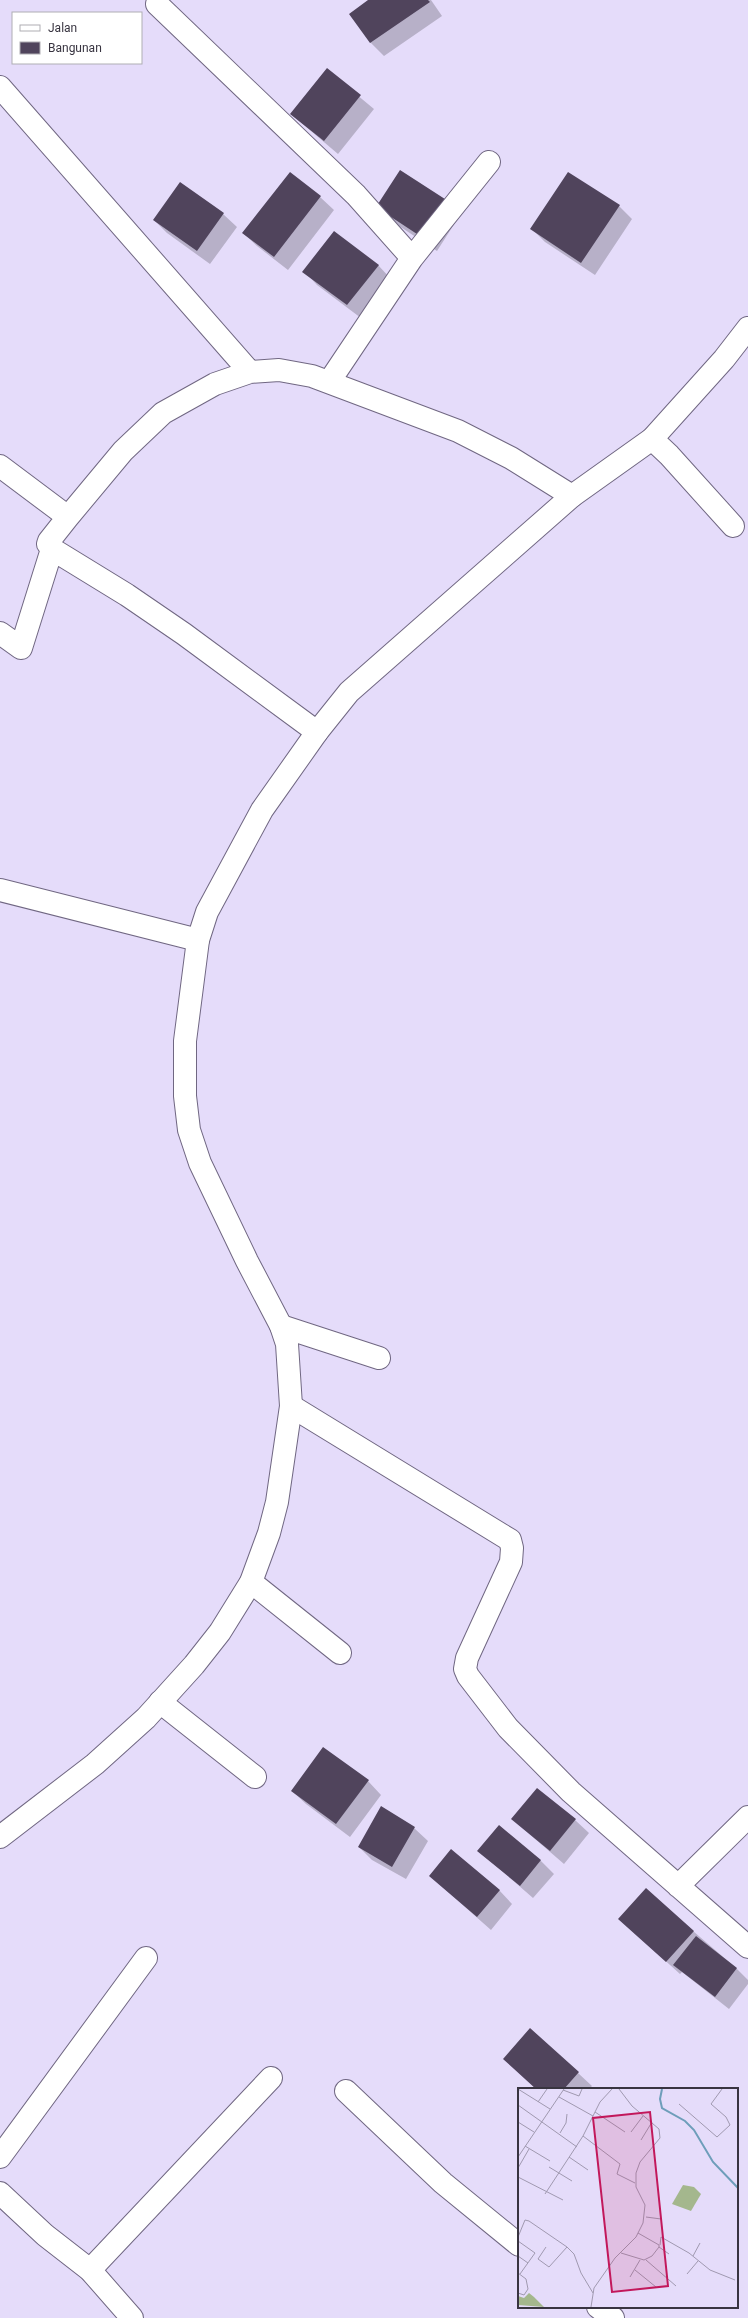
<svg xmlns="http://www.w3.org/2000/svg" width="748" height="2318" font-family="Roboto,sans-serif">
<rect width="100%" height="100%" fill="#e5dcfa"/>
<path fill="#0003" d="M370,0h61l11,16 -58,40 -14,-14z
M327,70l47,39 -36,45 -47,-40z
M290,174l30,23 14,13 -46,60 -31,-24 -14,-13z
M180,184l43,30 14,13 -27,37 -43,-31 -13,-13z
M447,202l13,13 -23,36 -47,-31 -13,-13z
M619,206l13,13 -37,56 -50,-33 -13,-13z
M378,265l13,14 -30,39 -44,-33 -13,-14z
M368,1781l13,14 -31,42 -44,-33 -14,-13z
M512,1819l63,1 14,13 -25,31z
M414,1828l14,13 -22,38 -34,-19 -13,-13z
M479,1851l61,9 14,14 -21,24z
M430,1876l69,14 13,14 -21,26z
M619,1919l74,12 43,37 12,12v4l-19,25 -47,-37 -2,2z
M504,2059l74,14 14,13 -3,3h-53z"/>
<path fill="#50445c" d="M368,0h60l2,2 -60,41 -21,-29z
M327,68l34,27 -37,46 -34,-27z
M400,170l48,31 -25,37 -47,-31z
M290,172l31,24 -47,61 -32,-24z
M568,172l52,33 -39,58 -51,-34z
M180,182l44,31 -27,38 -44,-31z
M334,231l45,34 -32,40 -45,-33z
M323,1747l46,33 -33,44 -45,-33z
M537,1788l39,31 -26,32 -39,-32z
M381,1806l34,21 -23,40 -34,-20z
M499,1825l42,35 -21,26 -43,-35z
M451,1849l49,41 -23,27 -48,-41z
M646,1888l48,43 -28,31 -48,-43z
M696,1936l41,32 -22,29 -42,-32z
M530,2028l49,44 -15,17h-28l-33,-30z"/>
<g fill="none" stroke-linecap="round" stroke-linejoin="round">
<g stroke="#706782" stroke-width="24">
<path id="street" d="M157,4l199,191 56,63
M0,87l250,285
M329,382l83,-124 77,-96
M652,439l17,16 64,71
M0,466l68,51 -19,24 -1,3 4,5 75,46 57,39 133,98
M68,517l55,-66 40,-38 52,-29 35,-12 29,-2 33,6 146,55 53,27 61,38
M0,633l21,15 31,-99
M0,890l198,50
M281,1326l98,32
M291,1406l219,134 2,8 -1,14 -44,96 -2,11 3,7 40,52 63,64 177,155
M251,1582l89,71
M160,1702l95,75
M678,1886l70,-69
M346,2091l97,92 76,62
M0,2157l146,-199
M90,2270l181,-192
M598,2307l15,11"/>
</g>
<g stroke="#706782" stroke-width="24">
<path id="secondary" d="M0,1837l95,-73 51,-46 48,-53 26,-33 31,-50 18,-49 8,-31 14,-96 -4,-62 -6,-18 -34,-65 -47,-98 -11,-33 -4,-34v-55l13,-101 9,-28 55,-102 55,-78 32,-40 223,-196 80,-57 72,-80 24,-31
M0,2193l45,42 45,35 42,48"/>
</g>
<use href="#street" stroke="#fff" stroke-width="22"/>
<use href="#secondary" stroke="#fff" stroke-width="22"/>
</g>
<g transform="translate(518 2088)">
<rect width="220" height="220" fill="#e5dcfa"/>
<path d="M11,205l5,4 10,10 -26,-2v-9l6,2z" fill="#a4b78d"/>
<path d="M165,97l11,2 7,7 -10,17 -19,-7z" fill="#a4b78d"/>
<path fill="none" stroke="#6e9eba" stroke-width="2" d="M144,1l-2,10 2,9 23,13 9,9 19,32 25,26"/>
<path fill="none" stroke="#a099b0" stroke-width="1" d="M0,1l32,20M45,2l16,6 3,-7M41,9l34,19M20,14l9,-13M161,16l38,33 13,-12 -4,-8 -15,-13 11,-15M0,17l59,42M77,24l30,20M0,34l16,10M113,44l12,-16M42,45l6,-10 1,-9M65,48l37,28 -3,10 18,9M123,52l11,-18M7,58l25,15M0,69l46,-68M51,69l19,13M31,79l23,14M0,80l11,-19M0,89l45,23M27,106l38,-58 17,-34 12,-13M128,129l15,2M120,145l21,12v2l10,7M0,149l7,-17 4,1 38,26 7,7 7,19 12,20M0,153l17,12 -15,21M142,157l1,-8 28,16 21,17 25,10M28,159l-8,12 11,8 18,-20M103,165l23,7 8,-4 7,-9M0,168l10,7M175,168l7,-13M128,172l30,26M117,182l21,17M0,185l8,6 2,10 -4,6 -6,-2M169,186l11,-13M112,189l10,-17M73,219l3,-19 21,-30 21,-21 7,-14 2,-18 -9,-18v-14l4,-11 20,-24 -1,-9 -27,-23 -13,-17"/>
<path fill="#c2185b" fill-opacity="0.15" stroke="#c2185b" stroke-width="2" d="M132,24l18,174 -56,6 -19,-174z"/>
<rect width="220" height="220" fill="none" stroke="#383440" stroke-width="2"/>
</g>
<rect x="12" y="12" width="130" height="52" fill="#ffffff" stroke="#afaeb3"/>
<rect x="20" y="25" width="20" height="6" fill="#ffffff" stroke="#afaeb3"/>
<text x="48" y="32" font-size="12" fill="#383440">Jalan</text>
<rect x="20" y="42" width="20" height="12" fill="#50445c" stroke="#afaeb3"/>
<text x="48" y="52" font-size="12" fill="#383440">Bangunan</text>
</svg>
